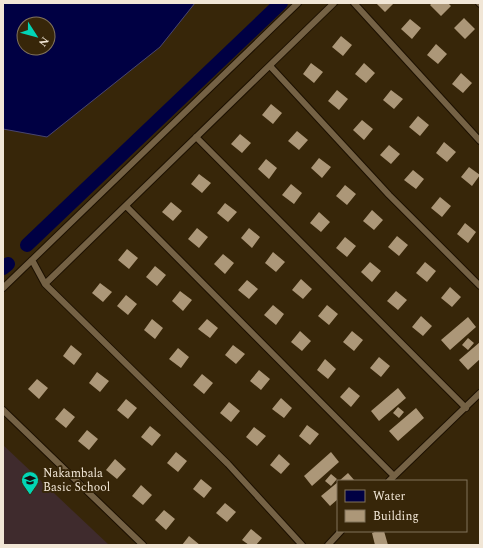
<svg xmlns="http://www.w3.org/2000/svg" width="483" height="548" font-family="Spectral,serif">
<rect width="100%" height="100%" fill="#372609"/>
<path fill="#3f2b2d" d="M3,445l106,100h-106z"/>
<path fill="#000043" stroke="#48456f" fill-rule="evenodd" d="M3,3h192l-35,44 -113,90 -44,-8zM24,24h24v24h-24z"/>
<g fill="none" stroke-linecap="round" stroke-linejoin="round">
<path stroke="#000043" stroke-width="14" d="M27,245l254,-242
M3,268l5,-4"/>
</g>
<path fill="#ac9778" d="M376,3h18l-9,9z
M432,3h16l3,3 -10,10 -11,-11z
M464,18l11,11 -10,10 -11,-11z
M410,19l11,9 -9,11 -11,-10z
M341,36l11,9 -9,11 -11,-9z
M436,44l11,10 -9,10 -11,-9z
M311,63l12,9 -9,11 -11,-9z
M364,63l11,10 -9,10 -11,-9z
M461,73l11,10 -9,10 -11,-9z
M337,90l11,9 -9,11 -11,-9z
M391,90l12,9 -9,10 -11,-9z
M271,104l11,9 -9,11 -11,-9z
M418,116l11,9 -9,11 -11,-9z
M362,120l11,9 -9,11 -11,-10z
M297,131l11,9 -9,10 -11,-9z
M240,134l11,9 -9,10 -11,-9z
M444,142l12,10 -9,10 -11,-9z
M389,145l11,9 -9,10 -11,-9z
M319,158l12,9 -9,11 -11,-10z
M266,159l11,9 -8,11 -11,-10z
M469,167l11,8 -8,11 -11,-9z
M413,170l11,9 -8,10 -12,-9z
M199,174l12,9 -9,10 -11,-9z
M291,184l11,9 -8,11 -12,-9z
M345,185l11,9 -9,11 -11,-9z
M440,197l11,9 -9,11 -11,-9z
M171,202l11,9 -9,10 -11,-9z
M225,203l12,9 -9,10 -11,-9z
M372,210l11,10 -9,10 -11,-9z
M319,212l11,10 -9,10 -11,-9z
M465,223l11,9 -8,11 -11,-9z
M197,228l11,9 -9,11 -11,-9z
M249,228l11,9 -8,11 -11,-10z
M397,236l11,9 -9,11 -11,-9z
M345,237l11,9 -9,11 -11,-9z
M127,249l11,9 -9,11 -11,-9z
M273,252l12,10 -9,10 -11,-9z
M223,254l11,9 -9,11 -11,-10z
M370,262l11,9 -9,11 -11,-10z
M425,262l11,9 -9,11 -11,-9z
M155,266l11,9 -9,11 -11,-9z
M301,279l11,10 -9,10 -11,-9z
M247,280l11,9 -9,10 -11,-9z
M100,283l12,9 -9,10 -11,-9z
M450,287l11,10 -9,10 -11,-9z
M180,291l12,9 -9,11 -11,-10z
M396,291l11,9 -9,10 -11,-9z
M126,295l11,9 -9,11 -11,-9z
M273,305l11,9 -8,11 -12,-10z
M327,305l11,9 -9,11 -11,-9z
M421,316l11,10 -9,10 -11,-9z
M468,317l8,10 -26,23 -9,-10z
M152,319l11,9 -8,11 -11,-9z
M207,319l11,9 -8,10 -12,-9z
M300,331l11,10 -9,10 -11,-9z
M352,331l11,9 -9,11 -11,-9z
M468,338l6,5 -6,7 -6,-5z
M480,342v17l-12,11 -9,-10z
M71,345l11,9 -8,11 -11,-9z
M233,345l12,9 -9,10 -11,-9z
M178,348l11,9 -8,11 -12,-9z
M379,357l11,9 -9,11 -11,-9z
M325,359l11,10 -8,10 -11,-9z
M259,370l11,9 -9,11 -11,-9z
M97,372l12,9 -9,11 -11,-9z
M202,374l11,9 -9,11 -11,-9z
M37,379l11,9 -9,11 -11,-10z
M349,387l11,9 -9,11 -11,-10z
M398,388l8,10 -27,23 -8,-10z
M281,398l11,10 -8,10 -12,-9z
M126,399l11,9 -9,11 -11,-9z
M229,402l11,9 -9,11 -11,-9z
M398,407l6,5 -5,6 -6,-5z
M64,408l11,9 -9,11 -11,-9z
M416,408l8,10 -26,23 -9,-10z
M307,425l12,9 -9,11 -11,-9z
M150,426l11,9 -9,11 -11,-9z
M254,427l12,9 -9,10 -11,-9z
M87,430l11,9 -9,11 -11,-9z
M176,452l11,9 -9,11 -11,-9z
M331,452l8,10 -27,24 -8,-10z
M279,454l11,10 -9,10 -11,-9z
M115,459l11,10 -9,10 -11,-9z
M348,473l7,8h-16z
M331,474l6,5 -6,7 -6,-5z
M201,479l11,9 -8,10 -11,-9z
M338,482v17l-8,7 -9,-10z
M141,485l11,10 -9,10 -11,-9z
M225,503l11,9 -9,10 -11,-9z
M164,510l11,9 -9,11 -11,-10z
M251,529l11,9 -6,7h-7l-7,-5z
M377,531h7l4,14h-13l-3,-12z
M189,536l11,9h-18z"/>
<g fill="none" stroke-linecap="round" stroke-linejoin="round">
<g stroke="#1c1000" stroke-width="8">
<path id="lane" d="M354,3l126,138
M479,3l1,1
M270,66l119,129 91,91
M196,137l270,271
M126,206l268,270
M32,260l13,24 183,180 74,81
M45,284l289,-281
M3,288l295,-285
M3,410l140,135
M389,481l91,-88
M328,545l13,-14"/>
</g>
<use href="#lane" stroke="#756245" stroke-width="6"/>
</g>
<defs>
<g id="school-pin" transform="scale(0.9)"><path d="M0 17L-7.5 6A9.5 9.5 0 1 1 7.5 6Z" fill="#02d5b6" stroke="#372609"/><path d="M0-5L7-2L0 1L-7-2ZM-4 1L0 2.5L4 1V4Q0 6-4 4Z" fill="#111"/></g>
</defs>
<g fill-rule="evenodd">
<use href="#school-pin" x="30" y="480"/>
</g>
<g text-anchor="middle" stroke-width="4" stroke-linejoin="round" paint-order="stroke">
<g font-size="12" fill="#f1e6d6" stroke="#372609" text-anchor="start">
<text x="43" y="477">Nakambala<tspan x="43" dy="14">Basic School</tspan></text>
</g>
</g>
<rect width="483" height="548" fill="none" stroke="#f1e6d6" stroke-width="8"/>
<rect x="337" y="480" width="130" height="52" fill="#372609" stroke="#81735b"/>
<rect x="345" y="490" width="20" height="12" fill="#000043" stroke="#81735b"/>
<text x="373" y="500" font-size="12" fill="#f1e6d6">Water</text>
<rect x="345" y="510" width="20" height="12" fill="#ac9778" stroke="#81735b"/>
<text x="373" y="520" font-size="12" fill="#f1e6d6">Building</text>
<g transform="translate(36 36) rotate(126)"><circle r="19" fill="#372609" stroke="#81735b"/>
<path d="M0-3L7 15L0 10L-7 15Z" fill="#02d5b6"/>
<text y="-6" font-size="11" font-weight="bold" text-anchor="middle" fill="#f1e6d6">N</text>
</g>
</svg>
